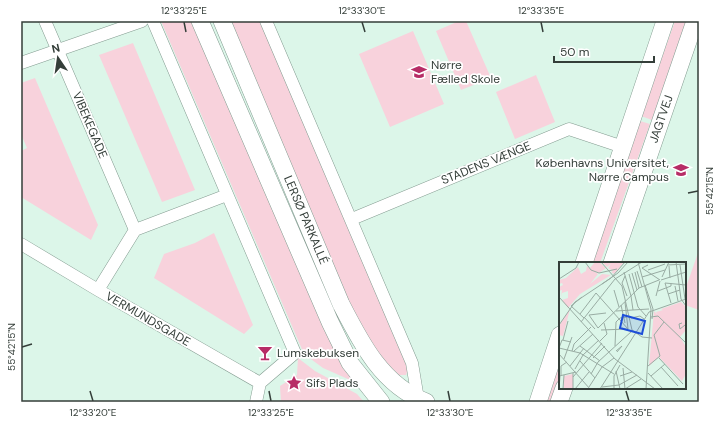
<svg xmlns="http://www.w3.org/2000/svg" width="720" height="423" font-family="'DM Sans',sans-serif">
<rect width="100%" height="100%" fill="#dcf6e9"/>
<path fill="#f8d2dc" d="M161,21h33l163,362 -34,-15 -19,-14z
M229,21h32l147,348 -2,6h-7l-24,-23 -19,-32z
M459,21h7l25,57 -30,12 -25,-59z
M675,21h11l-34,99 -11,-4z
M413,31l31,73 -54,23 -31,-73z
M133,43l62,147 -33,12 -63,-147z
M536,75l19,47 -40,17 -19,-47z
M35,78l63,147 -7,15 -70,-43v-46l6,-3 -6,-14v-51z
M640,121l10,3 -50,139h-11z
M214,233l39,92 -9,9 -90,-56 10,-24 31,-11z
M699,250v60l-14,-5v-15z
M298,358l17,13 42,23 7,8h-83l-1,-16 17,-11z
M560,361v16l-9,25h-5z"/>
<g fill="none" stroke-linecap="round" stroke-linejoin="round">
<g stroke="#849c91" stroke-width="13">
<path id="street" d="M45,21l90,209
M153,21l142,332 -35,30
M266,21l146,342 6,36
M21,63l121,-42
M352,219l217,-90 54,18
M21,244l77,46 162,93
M98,290l37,-60 92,-35
M256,402l4,-19"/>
</g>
<g stroke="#849c91" stroke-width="18">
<path id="secondary" d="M200,21l130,301 20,41 31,39
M222,21l119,283c20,39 41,81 85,98
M584,263l81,-242
M612,263l83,-242
M538,402l22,-67
M559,402l5,-14"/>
</g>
<use href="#street" stroke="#fff" stroke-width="12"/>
<use href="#secondary" stroke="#fff" stroke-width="17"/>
</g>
<path fill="none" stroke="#343e39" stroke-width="1.5" d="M184,22l2,10M362,22l3,10M541,22l2,10M688,193l10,-2M22,347l10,-3M90,391l3,10M269,391l2,10M448,391l2,10M626,391l3,10"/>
<defs>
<g id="school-bare" transform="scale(1.2)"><path d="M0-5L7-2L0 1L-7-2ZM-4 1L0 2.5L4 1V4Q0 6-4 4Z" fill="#b72c66" stroke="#fff" stroke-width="2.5" paint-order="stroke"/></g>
<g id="university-bare" transform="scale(1.2)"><path d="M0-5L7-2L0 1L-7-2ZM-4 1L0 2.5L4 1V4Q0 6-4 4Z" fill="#b72c66" stroke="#fff" stroke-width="2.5" paint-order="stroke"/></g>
<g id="bar-bare" transform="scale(1.2)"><path d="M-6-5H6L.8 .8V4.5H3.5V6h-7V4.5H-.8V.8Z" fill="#b72c66" stroke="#fff" stroke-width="2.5" paint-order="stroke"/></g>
<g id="sight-bare" transform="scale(1.2)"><path d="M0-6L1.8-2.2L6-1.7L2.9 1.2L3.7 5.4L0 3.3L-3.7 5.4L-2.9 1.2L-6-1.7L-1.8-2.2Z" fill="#b72c66" stroke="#fff" stroke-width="2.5" paint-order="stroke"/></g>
</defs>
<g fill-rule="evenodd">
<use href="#school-bare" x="419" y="72"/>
<use href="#university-bare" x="681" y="170"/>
<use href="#bar-bare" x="265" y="353"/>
<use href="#sight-bare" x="294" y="383"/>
</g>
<g text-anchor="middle" stroke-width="3.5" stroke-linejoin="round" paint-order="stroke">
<g font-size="12" fill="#343e39" stroke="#fff" text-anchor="start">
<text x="431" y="69">Nørre<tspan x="431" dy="14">Fælled Skole</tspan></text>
<text x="669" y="167" text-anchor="end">Københavns Universitet,<tspan x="669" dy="14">Nørre Campus</tspan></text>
<text x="277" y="357">Lumskebuksen</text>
<text x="306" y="387">Sifs Plads</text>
</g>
<g font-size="12" fill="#343e39" stroke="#fff">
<text transform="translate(661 119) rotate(-71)" y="4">JAGTVEJ</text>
<text transform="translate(90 125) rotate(67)" y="4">VIBEKEGADE</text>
<text transform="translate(486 163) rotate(-22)" y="4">STADENS VÆNGE</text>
<text transform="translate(306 220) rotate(67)" y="4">LERSØ PARKALLÉ</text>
<text transform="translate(148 319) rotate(30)" y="4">VERMUNDSGADE</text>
</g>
</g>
<g transform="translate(559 262)">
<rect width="127" height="127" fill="#dcf6e9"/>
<path d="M36,0h4l7,6 -7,5 -6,-2 -3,-3zM43,0l11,1 11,-1 -10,12 -3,-2 2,-1 -5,-3 3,-4 -4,3zM28,4l11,8 -8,10 12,-10 9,1 -31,19 -12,14 -6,-8 6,-2v-7l-6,2 -1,4 1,-7 -3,1v-4l4,-2 -1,-2 -3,1v-4l7,-2 12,-11 3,7 5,-3zM122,40l5,5v23l-6,7 6,10v27l-4,7 -23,-24 -10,9 5,-55 4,4 -2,-3 7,-2 -2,-1zM11,47l-7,27 -4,-1v-9zM14,112v15h-9v-13z" fill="#f8d2dc"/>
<path fill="none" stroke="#99aca3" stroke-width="1" d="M26,0l6,8 8,3 18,-4M42,0l21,24 10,44 10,7 10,1M79,0l13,47 -5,80M117,0l5,37 5,7M89,3l-6,3 18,12M108,3l19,-1M121,3l5,34M110,4l1,12M89,8l17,-6M78,9l5,16M65,10l7,24M76,10l4,16M73,11l5,17M70,12l9,33 8,9M66,14l-3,7 5,13M83,15l23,-7M103,15l7,-15M0,17l17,-11 3,-6M102,18l25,-8M43,22l16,-11 10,-11M86,23l8,24 -1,10M116,24l3,15M55,28l5,17M99,29l13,-5v-3M109,32l12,-4M72,34l2,14M97,34l4,-15M0,35l56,62 40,30M23,35l-11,9 13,12M66,40l3,27M112,41l-6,-20 21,2M62,43l4,18M57,49l33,-2M21,52l16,-21 32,36M30,53l9,13 41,-40 20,-8M30,53l17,-2M25,55l11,12M92,55l7,-1 28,27M72,56l9,-2 4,3M22,60l34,-43 27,-17M123,61l-3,1 1,5 5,-4M0,63l16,-23 36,-24 14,-16M42,68l27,-1M4,78l5,-19M41,79l7,-7 -3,-11M21,84l20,15M56,84l1,-24 4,-4 7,-1M0,86l21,5 34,21M0,86l3,-8 9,2M13,89l2,-7 17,-17M15,89l19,-17M57,89l6,-5 -5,6M0,92l31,35M34,96l12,-12M100,96l24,26M5,97l8,-22M21,99l15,17M11,104l14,-18M89,104l12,-10 -6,-21 10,-13M102,105l17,19M64,106l2,21M16,107l8,-14 16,-15M57,109l4,18M89,111l15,16M32,112l7,-12 34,-31M0,114l17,-4M2,114v-10l6,-4M61,114l12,-4M92,114l14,-12M14,115l29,-34M30,125l13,-20 12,-9M43,125l17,-2 18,-10M0,127l1,-13M4,127l1,-14M14,127v-16M16,127l14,-17M41,127l49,-77 37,-13M55,127v-13l6,-11M66,127l16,-10"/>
<path fill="#1d4ed8" fill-opacity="0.15" stroke="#1d4ed8" stroke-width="2" d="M64,53l22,6 -3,13 -22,-6z"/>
<rect width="127" height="127" fill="none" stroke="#343e39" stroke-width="2"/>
</g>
<rect width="720" height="423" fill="none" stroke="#ffffff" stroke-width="44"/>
<g transform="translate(58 58) rotate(347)" stroke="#ffffff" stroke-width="3" paint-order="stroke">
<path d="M0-3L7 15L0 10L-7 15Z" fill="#343e39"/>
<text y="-6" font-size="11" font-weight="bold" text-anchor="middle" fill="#343e39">N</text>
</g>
<path d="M554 56v6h100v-6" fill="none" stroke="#343e39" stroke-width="2"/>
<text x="560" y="56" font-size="12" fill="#343e39" stroke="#ffffff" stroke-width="3" paint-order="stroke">50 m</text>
<rect x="22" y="22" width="676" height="379" fill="none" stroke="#343e39" stroke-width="1.5"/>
<g font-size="10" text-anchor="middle" fill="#343e39">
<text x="184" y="14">12°33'25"E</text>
<text x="362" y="14">12°33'30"E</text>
<text x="541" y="14">12°33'35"E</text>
<text transform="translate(709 191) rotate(-90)" y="4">55°42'15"N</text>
<text transform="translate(11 347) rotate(-90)" y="4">55°42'15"N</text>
<text x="93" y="416">12°33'20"E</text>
<text x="271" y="416">12°33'25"E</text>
<text x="450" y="416">12°33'30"E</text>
<text x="629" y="416">12°33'35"E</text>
</g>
</svg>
